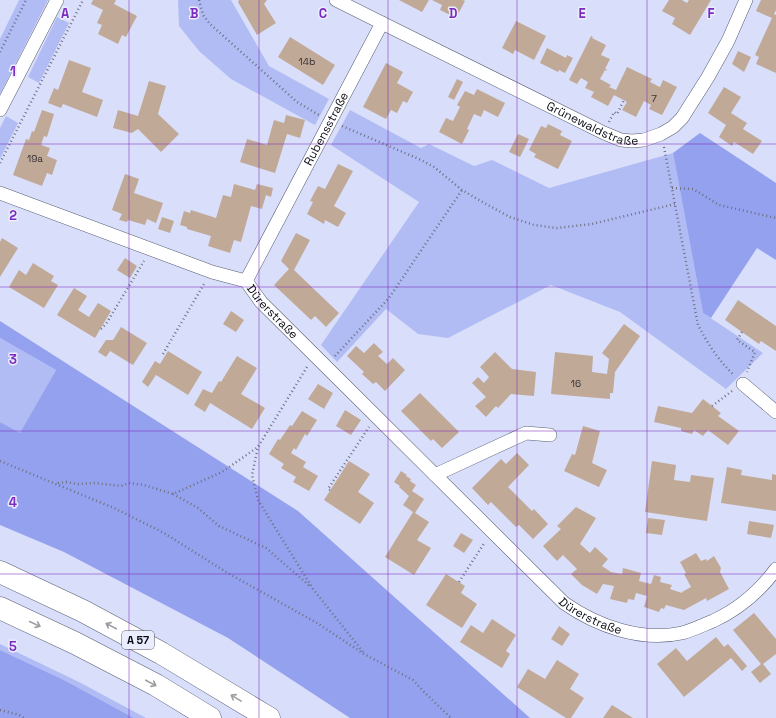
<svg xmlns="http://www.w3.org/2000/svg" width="776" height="718" font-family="'Space Grotesk',sans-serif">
<rect width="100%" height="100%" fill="#d9dffa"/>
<path fill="#b1bcf4" d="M19,0h29l-48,94v-55z
M178,0h53l38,66 60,33 -14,26 -84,-46 -32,-28 -20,-25z
M57,17l12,6 -30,60 -11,-6z
M350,110l71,38 8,-4 45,22 18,-6 57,28 124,-35 30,160 60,40 -37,36 -106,-77 -69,-27 -103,53 -30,-4 -32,-25 -49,53 -16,-17 98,-143 -88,-57z
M6,116l12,7 -18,36v-31z
M0,338l56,32 -36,64 -20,-12z
M0,644l79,38 67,36h-12l-70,-38 -64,-30z"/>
<path fill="#94a1ee" d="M700,133l76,50v77l-19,-12 -46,70 -8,-5 -30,-160z
M0,321l298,190 232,207h-180l-122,-80 -164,-86 -64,-27v-103l20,11 36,-63 -56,-32z
M0,650l64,30 70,38h-134z"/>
<path fill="#c1a998" d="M93,0h23l-2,4 23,12 -11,21 -4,-2 -4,9 -20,-10 4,-9 -5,-2 6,-13 -12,-6z
M239,0h28l-3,4 12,19 -19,12 -19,-33z
M399,0h30l-7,12z
M432,0h31l2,1 -9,17 -16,-8 2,-5z
M669,0h13l5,3 2,-3h22l-21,35 -18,-11 3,-6 -13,-7z
M761,0h15v10l-2,4 2,1v58l-20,-9 3,-7 -4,-2 17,-37 -16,-7z
M516,21l30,15 -12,24 -19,-10 -2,4 -11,-6z
M591,36l2,1 -1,1 14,7 -5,10 9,4 -5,10h2l-1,2 -1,-1 -5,9 11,6 -2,2 7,3 11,-23 25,12 -2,3 10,5 3,-7 14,7 -15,28 -13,-6 2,-4 -7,-4 -8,16 -14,-7 5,-8 -13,-7 -6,11 -17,-9 3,-5 -9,-4 3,-6 -7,-4 -4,6 -8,-4z
M290,37l45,28 -12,20 -45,-28z
M547,48l19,10 1,-3 6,3 -8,15 -6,-3 -1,2 -18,-9z
M738,51l13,6 -7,15 -12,-8z
M69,60l22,8 -9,24 21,8 -6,17 -34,-13 -2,4 -13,-5 6,-15 4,2z
M386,63l17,9 -6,11 16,9 -6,11 -4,-2 -6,12 -6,-3 -5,9 -23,-12z
M457,79l6,3 -9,18 -6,-3z
M149,81l17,5 -8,28 21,20 -18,18 -23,-23 -6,4 -19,-5 5,-18 20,6z
M724,87l17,10 -10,16 16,10 -4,6 19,12 -9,13 -19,-12 -2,4 -13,-9 7,-12 -18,-12z
M477,89l28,14 -7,14 -14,-7 -3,7 -7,-3 -7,15 2,1 -7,14 -23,-12 7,-14 7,3 7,-14 -3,-2 8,-14 9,4z
M42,110l12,4 -7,23 -3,-1 -3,9 9,3 -3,8 10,4 -5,15 -5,-2 -5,13 -29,-11 13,-36 3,1 3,-9 2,1z
M286,115l19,5 -5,18 -13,-4 -12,39 -35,-11 7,-23 20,6 7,-25 10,3z
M548,124l14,7 -2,4 12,6 -14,28 -24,-12 2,-3 -7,-4 12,-24 5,2z
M518,134l11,5 -9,18 -11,-5z
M338,164l15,7 -19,35 12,7 -8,14 -13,-7 -1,4 -17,-10 6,-12 -3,-1 8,-15 7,3z
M125,174l14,5 -5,14 29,10 -7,20 -9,-4 -2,6 -17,-5 -1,2 -8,-2 3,-6 -10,-4z
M234,184l21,6 2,-6 16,4 -2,9 -5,-2 -4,14 -11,-3 -10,36 -7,-2 -4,13 -22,-7 3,-10 -24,-7v-2l-7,-2 4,-14 6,2 1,-3 25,8 7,-23 8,2z
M162,217l12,4 -4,12 -12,-4z
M296,233l14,7 -16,30 45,43 -13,14 -11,-11 -4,4 -37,-35 15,-16 -8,-8z
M2,238l16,10 -18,29v-35z
M125,258l12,8 -7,12 -13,-8z
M33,263l21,13 -3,5 7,4 -14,23 -35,-21 10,-17 7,5z
M74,288l13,8 -9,14 11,7 9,-14 13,8 -16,27 -38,-23z
M738,300l38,26v25l-15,-10 -2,3 -34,-24z
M231,311l13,9 -8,12 -13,-8z
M624,324l16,12 -25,36 -2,21h-3v6l-59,-5 4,-42 38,4 -1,16 15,2 2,-15 -7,-6z
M121,327l26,16 -14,22 -23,-14 -4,6 -8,-5 8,-12h7z
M374,343l9,9 -5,4 9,8 6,-6 12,12 -20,21 -9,-9 -3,2 -11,-10 2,-2 -17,-16 9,-10 8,7z
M168,351l34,21 -14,23 -32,-20 -8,12 -6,-5 13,-21 5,3z
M495,352l17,17 24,3 -2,24 -23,-2 -13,14 -2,-2 -10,11 -11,-11 11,-9 -14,-14 6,-6 6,6 5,-6 -9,-10z
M237,356l20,12 -16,26 24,14 -13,21 -42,-26 -5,9 -11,-7 9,-16 9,4 7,-12 2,1z
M318,384l15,9 -9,16 -16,-10z
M420,393l39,39 -17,16 -9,-9 -2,2 -30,-30z
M703,399l18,14 -3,3 21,15 -11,14 -20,-15 -5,6 -9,-6 -2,4 -11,-3v-3l-27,-6 4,-16 34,7z
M345,410l16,10 -10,15 -15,-9z
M302,411l15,9 -10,16 -2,-2 -9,16 -2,-2 -3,5 15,9 -3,5 15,9 -9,15 -16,-9 3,-5 -15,-9 3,-4 -15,-10 9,-15 2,1 10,-15 2,1z
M583,426l17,5 -8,32 15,7 -8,17 -35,-16 8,-17 3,1z
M517,453l12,12 -21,22 24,24 2,-2 14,15 -15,15 -14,-14 -3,2 -25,-25 -3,3 -16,-17 29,-29 5,5z
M349,461l21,13 -12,18 16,11 -14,21 -36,-24z
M652,461l24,4 -2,15 16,2 1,-7 23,3 -7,43 -62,-9z
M727,467l15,3 -1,5 31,5v-6l4,1v36l-55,-8z
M401,471l6,4 -1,1 5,3 -1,2 6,4 -4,6 12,8 -9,14 14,9 -12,18 14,8 -17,27 -29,-18 28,-45 -10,-7 6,-9 -10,-9 1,-1 -6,-4z
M576,507l20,11 -16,26 10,9 5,-6 13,12 -6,7 9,6 11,2 1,-6 18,5 -2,8 12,3 3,-9 7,2 -1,5 12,3 -2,4 12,4v-1l9,-5 -7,-13 2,-1 -6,-11 16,-9 5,8 5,-2 1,2 7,-5 7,12 -1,4 9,17 -22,12 -1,-3 -22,12 -18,-5 -2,4 -3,-1 -2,4 -15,-5 3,-11 -11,-3 -2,7 -6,-1 -1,4 -17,-4 4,-13 -11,-2 -6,10 -15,-9 -11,-11 6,-5 -14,-14 -6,6 -14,-15 18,-17 -4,-3z
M648,518l17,2 -3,15 -16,-2z
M749,521l25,4 -3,13 -24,-4z
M461,533l12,7 -9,13 -11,-7z
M446,574l19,12 -4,7 16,11 -15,24 -36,-23z
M754,613l22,26v15l-13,10 8,10 -11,9 -9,-11 10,-8 -28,-34z
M492,619l24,16 -10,16 4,3 -8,14 -42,-26 11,-17 12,8z
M559,626l11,8 -8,12 -11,-7z
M716,637l8,10 4,-3 19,22 -5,5 -11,-13 -47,39 -27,-33 19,-16 11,13z
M557,660l22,14 -9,15 14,9 -13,20h-5l-49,-31 11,-18 17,10z
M612,705l21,13h-30z"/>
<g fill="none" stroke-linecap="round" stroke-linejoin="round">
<g stroke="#585d74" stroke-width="14">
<g id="street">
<path id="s1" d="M382,23l222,110 17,7 11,1 12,-1 17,-6 12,-7 9,-9 26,-41 20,-36 18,-41"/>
<path d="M0,110l57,-110"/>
<path id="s2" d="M0,193l212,79 34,9 15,21 303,301c33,23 77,39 118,30 11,-3 21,-8 31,-12 26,-12 46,-29 63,-52"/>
<path id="s3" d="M246,281l136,-258 -46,-23"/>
<path d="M743,384l33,28"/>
<path d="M435,475l91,-42 24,2"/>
</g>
</g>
<g stroke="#585d74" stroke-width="23">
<path id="highway" d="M0,572l83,39 78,42 108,65
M0,608l75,35 81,42 54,33"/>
</g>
<path stroke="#6d7183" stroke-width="2.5" stroke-dasharray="1 3" stroke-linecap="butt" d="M199,0l4,15 7,9 87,78 22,13
M0,52l26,-52
M609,122l5,-10 3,2 7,-14
M342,126l77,33 15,8 28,23 24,14 24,13 24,8 23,3 35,-4 83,-20
M664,147l34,178c10,19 20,35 36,50
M0,163l83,-163
M672,188l21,1 26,16 57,13
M101,329l5,-5 38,-63
M742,332l-5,8 18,12 -8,20
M163,354l41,-70
M335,356l54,-58 73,-108
M307,367l-49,80 -6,28 6,25 55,89 50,63
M712,406l20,-15
M0,461l114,47 50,25 62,39 91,51 47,31 49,26 12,13 26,25
M58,483l8,-1 11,2 18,-1 26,3 8,-3 15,2 29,9 49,-22 36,-25
M330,490l-2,-1 41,-62
M173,494l25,14 21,18 47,22 45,39
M459,582l26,-40
M0,710l19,5 5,3"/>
<use href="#street" stroke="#fff" stroke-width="13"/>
<use href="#highway" stroke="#fff" stroke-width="22"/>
</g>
<defs><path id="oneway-shaft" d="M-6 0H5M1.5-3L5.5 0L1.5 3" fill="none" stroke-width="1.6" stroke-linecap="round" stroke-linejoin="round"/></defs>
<g stroke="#9d9da1">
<use href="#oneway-shaft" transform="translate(35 624) rotate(25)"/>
<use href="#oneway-shaft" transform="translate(111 626) rotate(-152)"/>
<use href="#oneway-shaft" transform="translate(151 683) rotate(28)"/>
<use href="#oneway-shaft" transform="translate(236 698) rotate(-149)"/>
</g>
<path fill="none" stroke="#7b2cbf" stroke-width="1" stroke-opacity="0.55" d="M129,0v718M259,0v718M388,0v718M517,0v718M647,0v718M0,144h776M0,287h776M0,431h776M0,574h776"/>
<g text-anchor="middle" stroke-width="3" stroke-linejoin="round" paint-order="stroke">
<g font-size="10" fill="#373235">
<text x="307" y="65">14b</text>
<text x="654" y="102">7</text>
<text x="35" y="162">19a</text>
<text x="576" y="387">16</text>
</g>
<rect fill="#e9edfd" stroke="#4c4f5a" stroke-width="1" x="122" y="631" width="32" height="18" rx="3"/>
<g font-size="11" font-weight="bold" fill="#090b14">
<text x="138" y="644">A 57</text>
</g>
<g font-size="12" fill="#090b14" stroke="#e9edfd">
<text dy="4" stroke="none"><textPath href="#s1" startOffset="234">Grünewaldstraße</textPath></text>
<text dy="4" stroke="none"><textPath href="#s3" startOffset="172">Rubensstraße</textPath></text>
<text dy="4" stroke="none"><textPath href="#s2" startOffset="302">Dürerstraße</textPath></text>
<text dy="4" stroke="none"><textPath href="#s2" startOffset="744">Dürerstraße</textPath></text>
</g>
</g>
<g font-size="13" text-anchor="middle" font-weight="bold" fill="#7b2cbf" stroke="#e9edfd" stroke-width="3" stroke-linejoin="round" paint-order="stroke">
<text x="65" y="18">A</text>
<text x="194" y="18">B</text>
<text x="323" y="18">C</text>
<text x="453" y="18">D</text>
<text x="582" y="18">E</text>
<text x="711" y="18">F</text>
<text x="13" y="76">1</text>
<text x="13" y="220">2</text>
<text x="13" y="364">3</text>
<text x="13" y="507">4</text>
<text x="13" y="651">5</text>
</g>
</svg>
